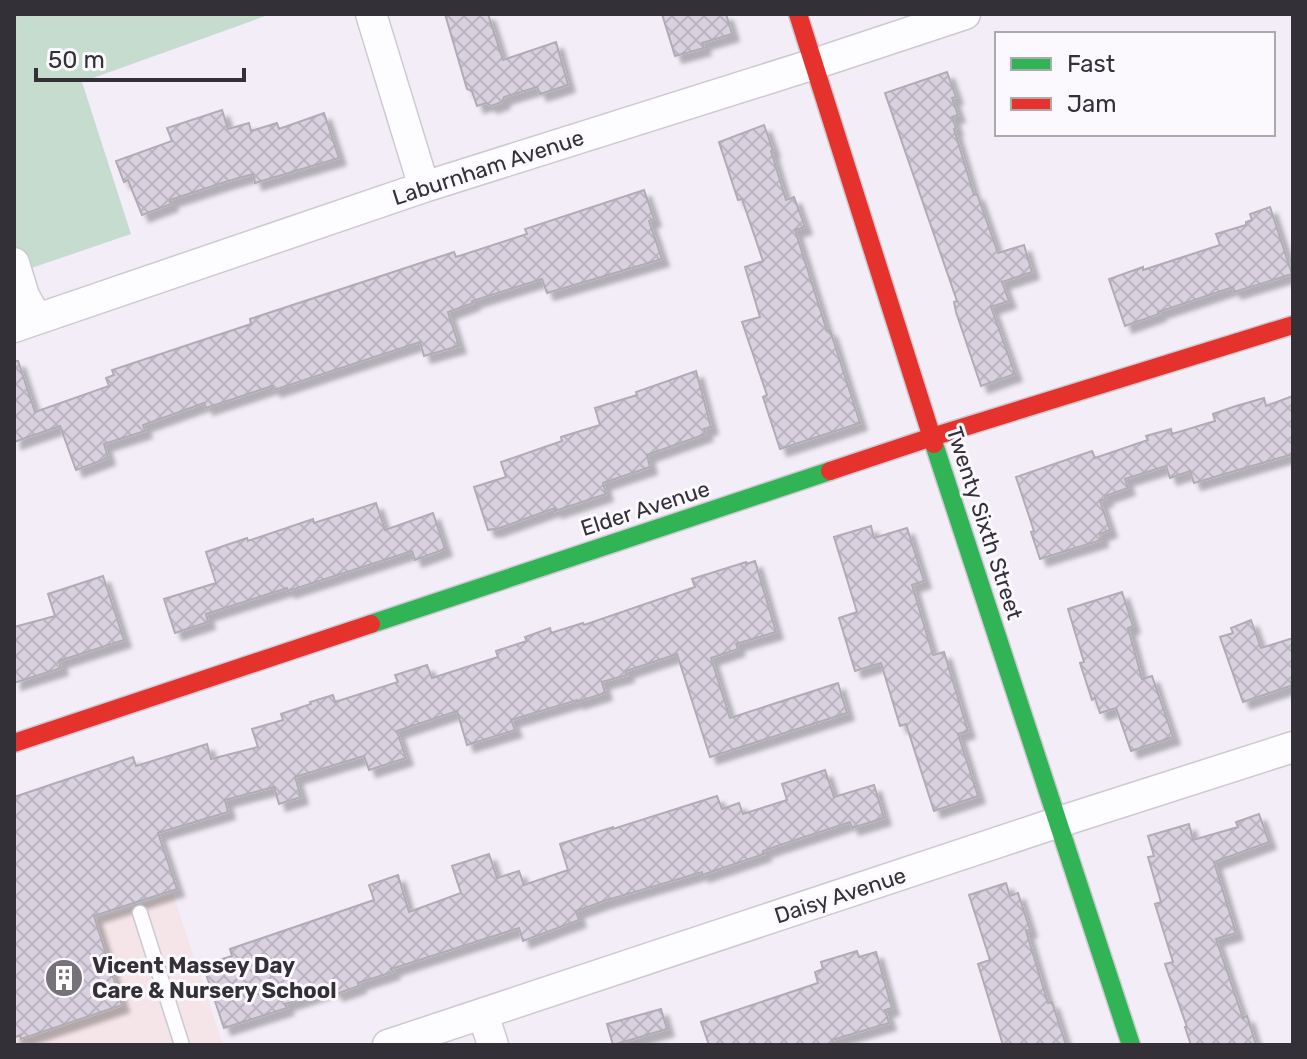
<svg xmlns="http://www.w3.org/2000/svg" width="1307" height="1059" font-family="Rubik,sans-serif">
<defs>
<pattern id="building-cross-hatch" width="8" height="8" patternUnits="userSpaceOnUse" patternTransform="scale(2)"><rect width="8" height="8" fill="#d9d1df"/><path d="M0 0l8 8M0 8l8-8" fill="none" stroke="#bbb4c0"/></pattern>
<filter id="shadow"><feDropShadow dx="7" dy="7" stdDeviation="2" flood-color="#0004"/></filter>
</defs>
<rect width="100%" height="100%" fill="#f2edf7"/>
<path fill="#f5e4e8" d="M173,894l50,151h-209v-97z"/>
<path fill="#c5dccf" d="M14,14h257l-189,68 49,152 -117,40z"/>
<path fill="url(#building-cross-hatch)" stroke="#b0acb3" stroke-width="2" filter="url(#shadow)" d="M445,14h43l15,46 53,-18 12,43 -28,9 -3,-7 -33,10 -2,5 -11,4 -5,-3 -9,3 -5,-15 -5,-2z
M662,14h64l6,20 -30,9 2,5 -29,8z
M947,72l9,25 -4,1 6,17 -6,2 4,11 -2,1 20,66 3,-1 21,59 26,-8 8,27 -30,10 7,19 -18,6 24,67 -34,12 -25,-74 -2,-10 3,-1 -72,-208z
M222,110l6,19 21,-6 2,8 26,-8 2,6 45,-16 15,45 -84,25 -2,-9 -28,8 -55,18 1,4 -29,11 -14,-35 -4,2 -8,-21 56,-20 -5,-13z
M764,125l9,25 -2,1 15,49 8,-3 11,30 -10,3 32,101 3,-1 30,93 -80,26 -17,-52 4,-2 -25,-73 18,-5 -15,-50 18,-6 -21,-62 -4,1 -19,-58z
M644,190l10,29 -5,2 13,38 -115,34 -5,-14 -70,22 1,2 -25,9 11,34 -35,10 -4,-14 -146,48 -2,-4 -66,22 -2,-5 -61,22 2,6 -41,13 4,14 -32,12 -16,-44 -46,16v-81h4l17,51 74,-26 -3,-8 8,-3 -2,-5 139,-46 -1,-5 204,-67 2,5 71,-23 -2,-5z
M1270,207l22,67 -58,18 -1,-5 -75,25 1,2 -34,12 -16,-47 34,-12v3l77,-25 -4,-11 30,-9v-3l6,-2 -2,-6z
M696,371l15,56 -7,2 2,5 -59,21 3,12 -47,16 3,11 -51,17v-3l-61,22 -1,-1 -5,1 -14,-43 32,-10 -5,-15 61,-21 -1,-4 39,-12 -5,-17 42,-13 -1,-3z
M1293,396v58l-99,29 -4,-12 -20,7 -4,-12 -41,13 3,9 -23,8 1,3 -6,2 10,29 -10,4 1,6 -61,19 -9,-27 3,-1 -18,-54 76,-26 3,7 53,-18 -2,-4 25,-7 1,5 43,-13 -2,-7 23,-8 28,-8 2,8z
M376,503l9,27 48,-17 12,36 -30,11 -3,-9 -124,40 -1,-3 -81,26 2,8 -33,11 -11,-34 52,-16 -10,-31 41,-14 1,3 65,-22 1,4z
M871,526l3,12 33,-10 17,53 -12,4 21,70 11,-3 24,79 -10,3 20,62 -44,15 -28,-87 -6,2 -19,-63 -26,8 -16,-53 18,-6 -23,-75z
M755,561l21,71 -40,12 2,5 -27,9 19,60 108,-35 9,30 -137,44 -33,-103 -51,17 1,4 -25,7 3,11 -28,9v-2l-66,20 4,10 -48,15 -10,-34 -60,20 9,27 -37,12 -5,-14 -69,21 6,20 -22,7 -5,-17 -49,13 3,12 -70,21 19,56 -83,27 28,89 -101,34 -1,-4 -6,3v-241l119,-40 3,9 71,-22 4,15 47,-12 -6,-18 31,-9 -2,-6 30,-10 -1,-2 23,-7 2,7 63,-20 -3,-7 32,-10 5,13 66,-21 -2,-6 31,-10 -2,-4 25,-9 1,5 32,-10 1,2 111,-38 -3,-8 54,-17v2z
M103,576l21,64 -65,21 2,7 -47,15v-56l41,-11 -7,-22z
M1122,592l11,34 -5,2 14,51 10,-3 21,61 -42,14 -15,-43 -16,5 -5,-15 -3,2 -12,-37 4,-1 -16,-53z
M1251,620l10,28 32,-10v47l-50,17 -23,-65 13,-4 -2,-5z
M825,770l9,27 40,-12 10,33 -32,10 -2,-6 -76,25 -11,4 1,3 -62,21v-3l-98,29 -28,10 3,9 -56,21 -4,-13 -128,41 2,3 -35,11 1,3 -23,8 -2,-6 -49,16 2,4 -63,20 -21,-63 29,-9 -2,-7 144,-49 -5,-15 29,-10 11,37 52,-19 -9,-27 37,-12 8,24 22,-7 5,14 44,-15 -8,-26 53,-17v2l104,-33 5,13 17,-6 4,11 44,-14 -5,-16z
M1259,814l10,28 -55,20 22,71 -20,6 27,79 4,-2 9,29h-65l-6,-18h2l-22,-63 8,-2 -18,-58 6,-2 -13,-45 6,-1 -6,-20 41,-12 4,16 45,-13 -2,-5z
M1006,883l4,13 8,-3 12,37 -4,1 22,72 4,-1 14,43h-63l-25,-81 12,-4 -21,-65z
M857,951l2,6 17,-5 16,56 -7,2 4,13 -57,17 1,5h-124l-8,-23 117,-39 -3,-11 8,-3 -2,-7z
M661,1009l6,20 -54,16 -6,-21z"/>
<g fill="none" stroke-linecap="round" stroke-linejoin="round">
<g stroke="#cdc9d1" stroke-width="17">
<path id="lane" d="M140,913l42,132"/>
</g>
<g stroke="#cdc9d1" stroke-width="33">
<path id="street" d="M371,14l53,173
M14,263l10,33 13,23
M14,327l410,-140 390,-123 151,-50
M483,1014l10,31
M388,1045l671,-223 234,-75"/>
</g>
<g stroke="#cdc9d1" stroke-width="21">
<path id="fast" d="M934,444l197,601
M371,624l459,-153"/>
</g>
<g stroke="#cdc9d1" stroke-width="21">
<path id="jam" d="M798,14l136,430
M830,471l102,-34 361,-112
M14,743l357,-119"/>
</g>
<use href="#lane" stroke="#fdfcfe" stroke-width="14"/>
<use href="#street" stroke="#fdfcfe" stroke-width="30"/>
<use href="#fast" stroke="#30b455" stroke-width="18"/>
<use href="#jam" stroke="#e5322d" stroke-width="18"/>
</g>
<defs>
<g id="building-disc" transform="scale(2)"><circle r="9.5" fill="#76727a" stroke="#fbf9fd"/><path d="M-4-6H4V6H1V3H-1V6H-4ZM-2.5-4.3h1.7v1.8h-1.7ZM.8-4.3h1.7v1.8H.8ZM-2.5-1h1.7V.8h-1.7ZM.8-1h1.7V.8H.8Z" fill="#fff"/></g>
</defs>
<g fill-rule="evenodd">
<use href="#building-disc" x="64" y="978"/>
</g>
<g text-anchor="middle" stroke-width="6" stroke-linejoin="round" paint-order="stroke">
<g font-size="22" fill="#333037" stroke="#fbf9fd">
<text transform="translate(488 167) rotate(-18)" y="8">Laburnham Avenue</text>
<text transform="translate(645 508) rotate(-18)" y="8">Elder Avenue</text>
<text transform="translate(985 523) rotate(72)" y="8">Twenty Sixth Street</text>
<text transform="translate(840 895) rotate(-18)" y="8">Daisy Avenue</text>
</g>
<g font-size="22" font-weight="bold" fill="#333037" stroke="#fbf9fd" text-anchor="start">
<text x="92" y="973">Vicent Massey Day<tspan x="92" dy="25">Care &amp; Nursery School</tspan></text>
</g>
</g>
<rect width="1307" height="1059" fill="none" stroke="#333037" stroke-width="32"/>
<rect x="995" y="32" width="280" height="104" fill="#fbf9fd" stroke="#aba9ae" stroke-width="2"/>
<rect x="1011" y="58" width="40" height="12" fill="#30b455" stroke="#aba9ae" stroke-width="2"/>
<text x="1067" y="72" font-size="24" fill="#333037">Fast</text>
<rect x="1011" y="98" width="40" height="12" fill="#e5322d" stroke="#aba9ae" stroke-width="2"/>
<text x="1067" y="112" font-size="24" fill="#333037">Jam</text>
<path d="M36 68v12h208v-12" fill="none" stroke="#333037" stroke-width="4"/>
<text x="48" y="68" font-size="24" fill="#333037" stroke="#fbf9fd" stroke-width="6" paint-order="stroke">50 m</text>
</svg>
